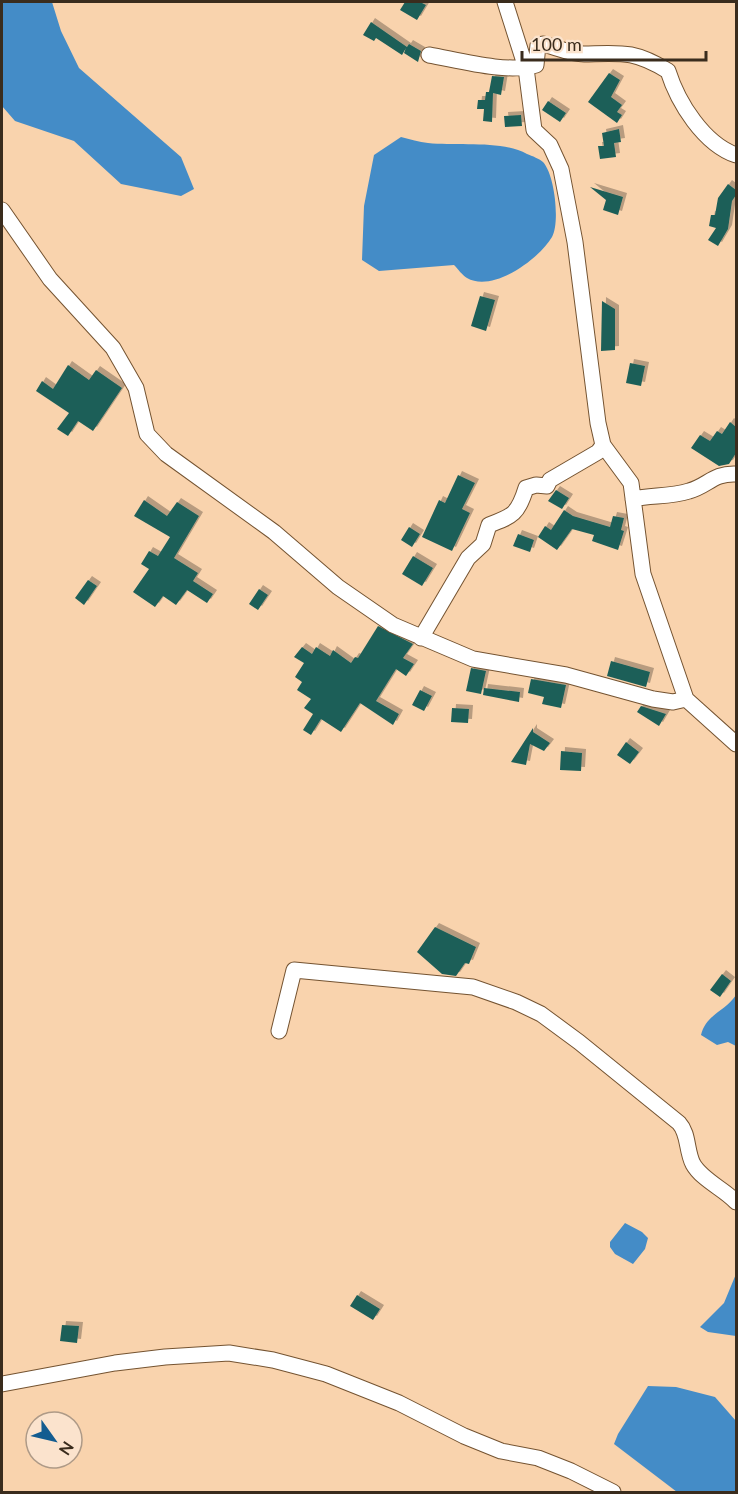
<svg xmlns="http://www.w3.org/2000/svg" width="738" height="1494" font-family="Lato,sans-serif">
<defs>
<filter id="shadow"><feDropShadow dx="4" dy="-4" stdDeviation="0" flood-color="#0004"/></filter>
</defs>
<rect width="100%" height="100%" fill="#f9d3ad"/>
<path fill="#448cc7" d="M2,2h50l9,29 18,37 102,89 13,32 -13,7 -60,-12 -47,-43 -59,-20 -13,-15z
M401,137c9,2 18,5 27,6 29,3 74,-3 99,11 5,2 13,5 16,8 12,13 17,61 9,75 -13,22 -59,56 -85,41 -5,-3 -9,-9 -13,-13l-75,6 -17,-11 2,-54 10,-51z
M736,995v51l-8,-4 -11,3 -16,-10c5,-21 25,-24 35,-40z
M625,1223l17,9 6,6 -3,11 -12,15 -18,-10 -5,-7v-5z
M736,1274v62l-28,-4 -8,-5 24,-24z
M648,1386l28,1 39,10 21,24v71h-59l-63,-48 4,-10z"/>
<path fill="#1e5f58" filter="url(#shadow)" d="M405,2h15l6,3 -9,15 -17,-10z
M371,22l36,25 2,-3 12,7 -3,11 -14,-9 2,-5 -4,7 -26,-17 -2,3 -11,-6z
M609,73l11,7 -9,17 11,8 -5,7 5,3 -5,8 -29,-21z
M492,76l12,1 -3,18 -8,-2 -1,29 -9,-1 1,-12h-7l1,-9h7l1,-8h3z
M548,101l18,12 -6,9 -18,-12z
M521,115l1,11 -17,1 -1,-11z
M619,129l2,13 -7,1 2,14 -16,2 -2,-13h6l-2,-13z
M728,184l8,6v5l-4,6 -4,28 -10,17 -10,-6 8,-12 -7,-2 2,-11h4l3,-17z
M590,187l33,10 -5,18 -15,-5 3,-10z
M480,296l15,4 -9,31 -15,-5z
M602,301l13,8v41l-14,1z
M630,363l15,3 -4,20 -15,-3z
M68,365l21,15 7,-10 26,18 -29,43 -15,-10 -10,15 -11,-7 12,-16 -33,-22 6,-10 11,8z
M730,422l6,5v26l-7,11 -10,2 -28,-18 9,-13 10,6 7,-10 5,3z
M458,475l17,8 -13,26 8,4 -18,38 -30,-14 17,-37 6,3z
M556,490l13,8 -7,11 -14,-8z
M144,500l23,16 10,-14 22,14 -25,42 24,15 -5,8 20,13 -6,9 -20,-13 -11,15 -13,-9 -8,11 -22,-15 16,-23 -8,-5 8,-13 9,5 12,-19 -36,-21z
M564,510l9,6 37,11 3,-11 11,2 -3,12 3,1 -6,19 -26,-9 2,-6 -22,-6 -15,21 -19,-13 7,-11 6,4z
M409,527l11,7 -8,13 -11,-7z
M518,534l16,6 -4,12 -17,-6z
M413,556l20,12 -11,18 -20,-12z
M88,580l9,6 -13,19 -9,-7z
M259,589l9,6 -10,15 -9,-6z
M378,626l35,18 -10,14 11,6 -8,12 -10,-7 -20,32 23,13 -6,11 -33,-22 -19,29 -20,-13 -10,16 -8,-5 10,-16 -9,-6 7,-9 -14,-9 5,-8 -7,-5 9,-14 -10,-6 8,-10 10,7 4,-7 14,9 3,-6 18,13 4,-6 3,1z
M611,661l39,11 -4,15 -39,-11z
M471,668l15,3 -5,23 -15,-3z
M531,679l35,6 -5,23 -19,-4 2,-7 -16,-4z
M484,688l36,4 -1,10 -36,-7z
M420,690l12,6 -8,15 -12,-6z
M641,706l25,8 -7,12 -22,-14z
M452,708l17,1 -1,14 -17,-1z
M533,728v4l17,11 -6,8 -14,-7 -4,21 -15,-3z
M626,742l13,10 -9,12 -13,-9z
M561,751l21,2 -1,18 -21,-1z
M435,927l41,20 -7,17 -4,-1 -9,13 -14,-2 -25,-22z
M722,974l9,7 -11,16 -10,-7z
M357,1295l23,14 -7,11 -23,-14z
M62,1325l17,1 -2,17 -17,-2z"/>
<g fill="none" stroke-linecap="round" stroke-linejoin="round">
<g stroke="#745331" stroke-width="17">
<path id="minor" d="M505,2l21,66 8,62 16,15 11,24 14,73 23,181 5,22 28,38 12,91 43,125 50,45
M429,55c29,5 78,19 107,10l2,-20 5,-1c12,3 28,10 41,10 37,-1 50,-4 84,17 10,32 36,73 68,84
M2,210l48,69 63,69 23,40 11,46 19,20 108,78 64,55 55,38 80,34 93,16 87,24 20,3 13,-3
M633,499c19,-4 37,-2 56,-8 19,-5 24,-18 47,-17
M421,638l47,-80 15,-14 6,-19c24,-9 29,-11 37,-37l10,-3 11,1 3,-6 48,-28 5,-7
M279,1031l15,-61 179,17 43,15 25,12 38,28 100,81c10,11 7,27 14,41 9,16 31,25 43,38
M2,1384l113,-21 50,-6 64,-4 44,7 53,14 73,29 65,33 37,15 37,7 33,13 42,21"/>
</g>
<use href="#minor" stroke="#fff" stroke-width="15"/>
</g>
<rect width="738" height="1494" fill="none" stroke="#3a2c1d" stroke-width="6"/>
<g transform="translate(54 1440) rotate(124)"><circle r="28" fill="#fbe3cd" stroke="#ae9a87" stroke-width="1.5"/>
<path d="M0-4.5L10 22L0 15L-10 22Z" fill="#135c90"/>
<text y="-9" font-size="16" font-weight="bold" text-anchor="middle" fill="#3a2c1d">N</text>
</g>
<path d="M522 51v9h184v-9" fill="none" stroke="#3a2c1d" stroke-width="3"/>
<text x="531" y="51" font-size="18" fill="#3a2c1d" stroke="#fbe3cd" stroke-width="4.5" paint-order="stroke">100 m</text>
</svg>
